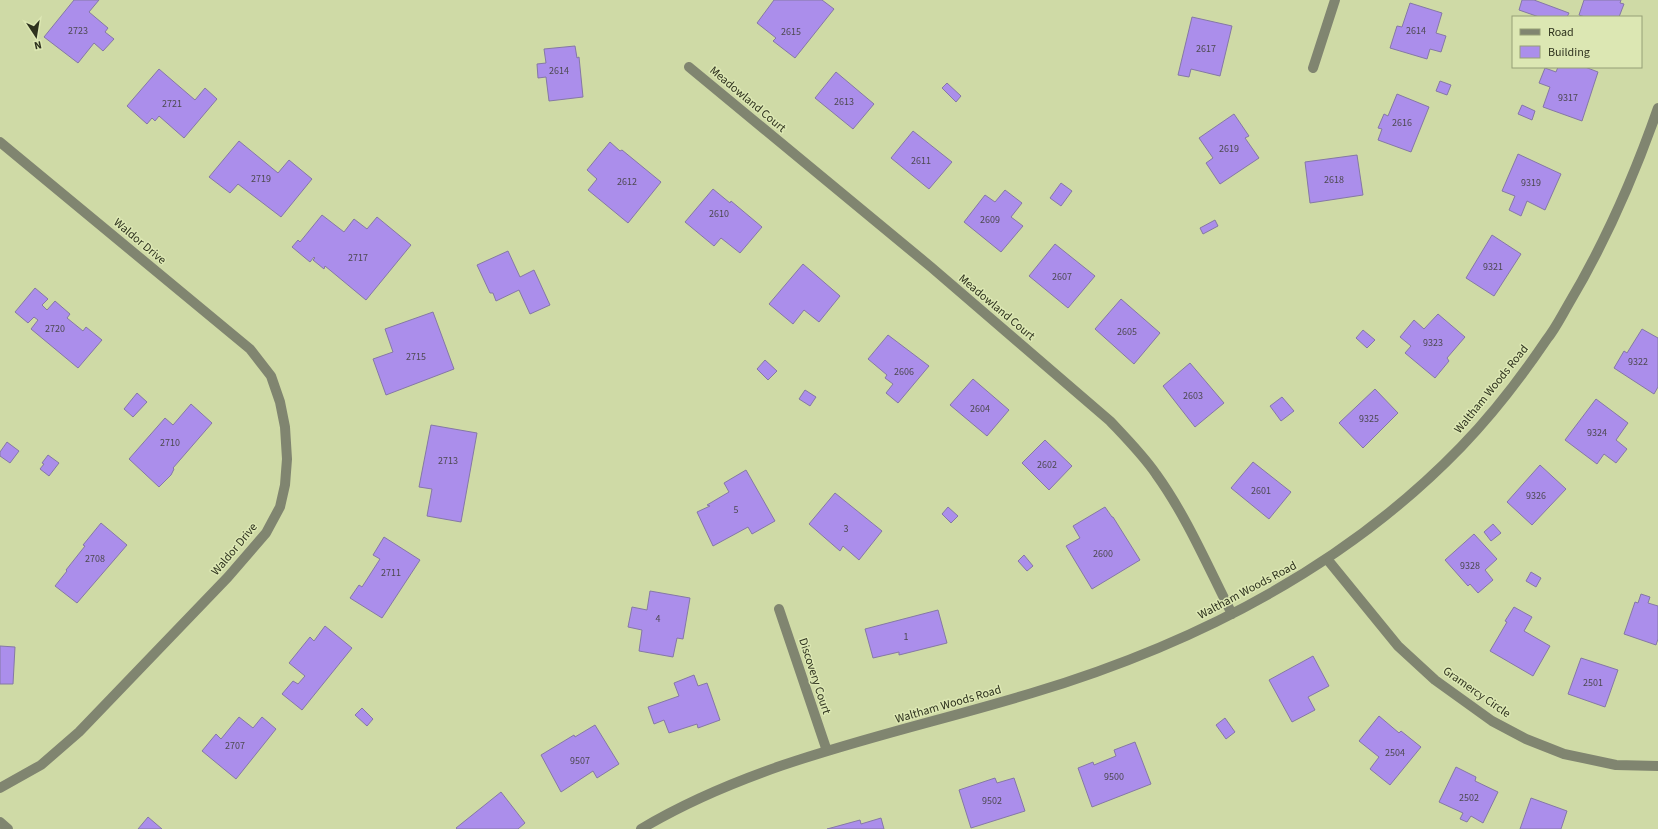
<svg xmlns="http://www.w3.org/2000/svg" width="1658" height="829" font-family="'Source Sans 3',sans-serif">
<rect width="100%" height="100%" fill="#cfdaa6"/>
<path fill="#ab8eeb" stroke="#8578a5" d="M74,0h25l-10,12 19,16 -3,4 9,7 -11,12 -9,-8 -16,20 -34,-26z
M774,0h48l12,9 -39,49 -22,-17 3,-3 -19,-15z
M1522,0h12l35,13 -2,4h-28l-20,-7z
M1584,0h37l-1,3 4,1 -5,13h-34l-6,-2z
M1410,3l32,10 -6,20 10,3 -5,16 -11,-3 -3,10 -37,-11 7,-22 5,1z
M1192,17l40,9 -12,50 -29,-7 -2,8 -11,-2z
M575,46l2,12 2,-1 4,40 -34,4 -3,-24 -8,1 -1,-14 9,-1 -2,-14z
M1558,67h27l13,5 -16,49 -39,-14 7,-20 -11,-4 6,-15 11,4z
M159,69l36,31 10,-12 12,11 -33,39 -25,-22 -4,5 -3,-3 -5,6 -20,-18z
M836,72l38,32 -21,25 -38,-31z
M1440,81l11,4 -4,10 -11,-4z
M947,83l14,13 -5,6 -14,-14z
M1397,94l32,13 -18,45 -33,-12 4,-11 -4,-1 6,-14 4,2z
M1522,105l13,6 -3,9 -14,-6z
M1234,114l15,22 -4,2 14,20 -39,26 -14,-21 7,-5 -14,-20z
M913,131l39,31 -23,27 -38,-31z
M239,141l39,32 11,-13 23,19 -31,38 -43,-33 -8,9 -21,-16z
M610,142l10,9 2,-1 39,32 -33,41 -40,-33 9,-11 -10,-9z
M1518,154l43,20 -16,36 -18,-9 -6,15 -12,-6 6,-14 -13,-5z
M1357,155l6,40 -53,8 -5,-41z
M1061,183l11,8 -11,15 -11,-8z
M713,189l17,14 1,-2 31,26 -22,26 -19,-15 -7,8 -29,-24z
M1005,190l17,13 -11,14 12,9 -22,26 -37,-30 21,-27 10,7z
M322,215l22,17 10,-13 13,10 10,-12 34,28 -45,55 -41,-34 -1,3 -11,-9 2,-2 -1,-1 -4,5 -18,-15 6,-7 2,2z
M1215,220l3,6 -15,8 -3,-6z
M1492,235l29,19 -27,42 -28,-18z
M1055,244l40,32 -27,32 -39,-32z
M508,251l12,26 14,-7 16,35 -20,9 -11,-24 -23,11 -3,-8h-3l-13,-28z
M803,264l37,32 -21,26 -15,-12 -11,14 -24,-20z
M35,288l13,11 -6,6 5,5 8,-9 15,13 -3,4 16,13 3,-4 16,13 -24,28 -47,-39 7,-9 -4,-3 -6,6 -13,-11z
M1121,299l39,34 -26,31 -39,-35z
M433,312l21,57 -68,26 -13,-36 20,-7 -8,-23z
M1438,314l27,23 -18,21 2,3 -14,17 -30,-25 6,-7 -11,-9 14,-17 10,9z
M1642,329l16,9v49l-4,7 -40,-26 10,-17 3,2z
M1363,330l12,10 -8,8 -11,-10z
M888,335l41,31 -31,37 -12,-10 7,-9 -8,-6 2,-3 -19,-16z
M765,360l12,11 -9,9 -11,-11z
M1190,363l34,40 -29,24 -32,-41z
M973,379l36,31 -22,26 -37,-31z
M1375,389l23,24 -35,35 -24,-25z
M805,390l11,7 -6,9 -11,-7z
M137,393l10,9 -14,15 -9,-8z
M1282,397l12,14 -13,10 -11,-15z
M1596,399l32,24 -12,17 11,9 -11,14 -12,-9 -7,10 -32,-24z
M191,404l21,19 -39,45 1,1 -3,6 -12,12 -30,-28 36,-41 8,7z
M431,425l46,8 -16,89 -34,-6 5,-27 -13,-2z
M1045,440l27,26 -23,24 -27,-27z
M7,442l12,9 -9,12 -10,-7v-4z
M48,455l11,8 -10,13 -9,-7 4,-5 -2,-1z
M1253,462l38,30 -22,27 -38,-31z
M1540,465l26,24 -34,36 -25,-23z
M746,470l29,51 -23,13 -4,-7 -35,19 -16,-34 13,-6 -3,-1 22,-13 -5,-9z
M835,493l47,38 -23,29 -16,-14 -3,5 -31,-27z
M948,507l10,9 -7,7 -9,-9z
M1105,507l7,10h1l27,43 -48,29 -26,-43 14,-8 -7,-12z
M101,523l26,22 -50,58 -22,-17 12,-15 -1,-1 19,-24 -2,-1z
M1493,524l8,9 -10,8 -7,-9z
M1474,534l23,25 -12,11 8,10 -15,13 -8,-9 -2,2 -23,-26z
M384,537l36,23 -38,58 -32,-20 9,-13 3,2 18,-28 -7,-4z
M1024,555l9,11 -6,5 -9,-10z
M1531,572l10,6 -5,9 -10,-6z
M650,591l40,7 -7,41 -6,-1 -4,19 -34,-6 3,-21 -14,-3 4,-20 15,3z
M1641,594l9,3 -2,6 10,3v33l-2,6 -32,-11 11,-32 3,1z
M1514,607l18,10 -8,14 26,15 -17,30 -43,-25 17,-29 -2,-1z
M938,610l9,33 -48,12v-3l-26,6 -8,-29z
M325,626l27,22 -50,62 -20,-16 11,-13 5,3 7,-8 -16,-13 21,-26 4,4z
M0,646l15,1 -2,37h-13z
M1313,656l16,30 -21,11 7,13 -23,12 -23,-42z
M1581,658l37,12 -13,37 -37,-13z
M694,675l4,11 9,-3 13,37 -22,8 -1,-4 -28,9 -5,-13 -10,4 -6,-17 31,-11 -5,-13z
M362,708l11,11 -6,7 -12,-11z
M1379,716l20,17 2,-2 20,16 -31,38 -20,-16 9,-12 -20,-16z
M239,717l14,11 9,-11 14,12 -40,50 -34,-28 14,-17 5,5z
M1225,718l10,14 -9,7 -10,-14z
M595,725l24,39 -22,14 -4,-7 -32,21 -20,-37 33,-20 1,2z
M1135,742l16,42 -59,23 -14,-39 15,-6 1,3 22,-9 -2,-6z
M1456,767l20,10 -1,4 23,11 -15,31 -12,-7 -4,6 -7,-3 3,-6 -24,-11z
M995,778l2,5 17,-5 11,33 -54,17 -12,-38z
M501,792l24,31 -7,6h-61l-1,-1z
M1531,798l36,13 -6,18h-41z
M148,817l14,12h-24z
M881,818l3,11h-57l33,-9 1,4z"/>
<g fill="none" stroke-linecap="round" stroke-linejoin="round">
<path stroke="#808570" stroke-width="10" d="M689,67l242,200 179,154c16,17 33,34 46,53 31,43 52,93 76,140
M1313,68l22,-68
M0,142l250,207 21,27 9,26 5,25 2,32 -2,26 -5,22 -14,26 -38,44 -149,155 -38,33 -41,23
M1327,559l71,87 37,34 57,41 34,18 38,15 52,11 42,1
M779,609l48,142
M0,822l8,7
M641,829c119,-71 260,-96 391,-136 160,-48 312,-125 429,-246 31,-32 61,-71 86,-108 8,-10 14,-22 21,-34 37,-62 66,-128 90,-197"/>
</g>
<g text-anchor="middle" stroke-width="3" stroke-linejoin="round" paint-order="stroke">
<g font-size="10" fill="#4d4951">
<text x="78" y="34">2723</text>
<text x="1416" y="34">2614</text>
<text x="791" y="35">2615</text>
<text x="1206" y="52">2617</text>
<text x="559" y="74">2614</text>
<text x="1568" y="101">9317</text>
<text x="844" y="105">2613</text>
<text x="172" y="107">2721</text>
<text x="1402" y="126">2616</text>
<text x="1229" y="152">2619</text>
<text x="921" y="164">2611</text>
<text x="261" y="182">2719</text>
<text x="1334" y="183">2618</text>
<text x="627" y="185">2612</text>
<text x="1531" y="186">9319</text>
<text x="719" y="217">2610</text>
<text x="990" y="223">2609</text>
<text x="358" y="261">2717</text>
<text x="1493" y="270">9321</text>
<text x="1062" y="280">2607</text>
<text x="55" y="332">2720</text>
<text x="1127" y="335">2605</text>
<text x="1433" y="346">9323</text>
<text x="416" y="360">2715</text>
<text x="1638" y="365">9322</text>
<text x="904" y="375">2606</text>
<text x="1193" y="399">2603</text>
<text x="980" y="412">2604</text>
<text x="1369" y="422">9325</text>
<text x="1597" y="436">9324</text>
<text x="170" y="446">2710</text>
<text x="448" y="464">2713</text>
<text x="1047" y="468">2602</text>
<text x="1261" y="494">2601</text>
<text x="1536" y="499">9326</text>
<text x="736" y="513">5</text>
<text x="846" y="532">3</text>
<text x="1103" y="557">2600</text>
<text x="95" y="562">2708</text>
<text x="1470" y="569">9328</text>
<text x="391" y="576">2711</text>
<text x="658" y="622">4</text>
<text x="906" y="640">1</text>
<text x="1593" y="686">2501</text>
<text x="235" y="749">2707</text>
<text x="1395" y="756">2504</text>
<text x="580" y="764">9507</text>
<text x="1114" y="780">9500</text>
<text x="1469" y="801">2502</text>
<text x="992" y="804">9502</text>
</g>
<g font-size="12" fill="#2e321e" stroke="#dce7b3">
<text transform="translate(748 99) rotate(40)" y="4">Meadowland Court</text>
<text transform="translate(140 241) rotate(40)" y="4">Waldor Drive</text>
<text transform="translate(997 307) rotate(40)" y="4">Meadowland Court</text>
<text transform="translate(1491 389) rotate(-51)" y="4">Waltham Woods Road</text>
<text transform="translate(234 549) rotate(-50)" y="4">Waldor Drive</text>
<text transform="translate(1247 590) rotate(-28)" y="4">Waltham Woods Road</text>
<text transform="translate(815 676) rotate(72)" y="4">Discovery Court</text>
<text transform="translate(1477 692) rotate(35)" y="4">Gramercy Circle</text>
<text transform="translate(948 704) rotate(-16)" y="4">Waltham Woods Road</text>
</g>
</g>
<rect x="1512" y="16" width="130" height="52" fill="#dce7b3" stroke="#969f77"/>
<rect x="1520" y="29" width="20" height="6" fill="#808570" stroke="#969f77"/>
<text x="1548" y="36" font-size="12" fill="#2e321e">Road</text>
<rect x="1520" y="46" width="20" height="12" fill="#ab8eeb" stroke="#969f77"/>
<text x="1548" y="56" font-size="12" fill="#2e321e">Building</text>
<g transform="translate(36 36) rotate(168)" stroke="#dce7b3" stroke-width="3" paint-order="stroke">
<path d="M0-3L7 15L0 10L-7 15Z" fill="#2e321e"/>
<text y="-6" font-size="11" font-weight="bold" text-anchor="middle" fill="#2e321e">N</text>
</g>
</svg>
